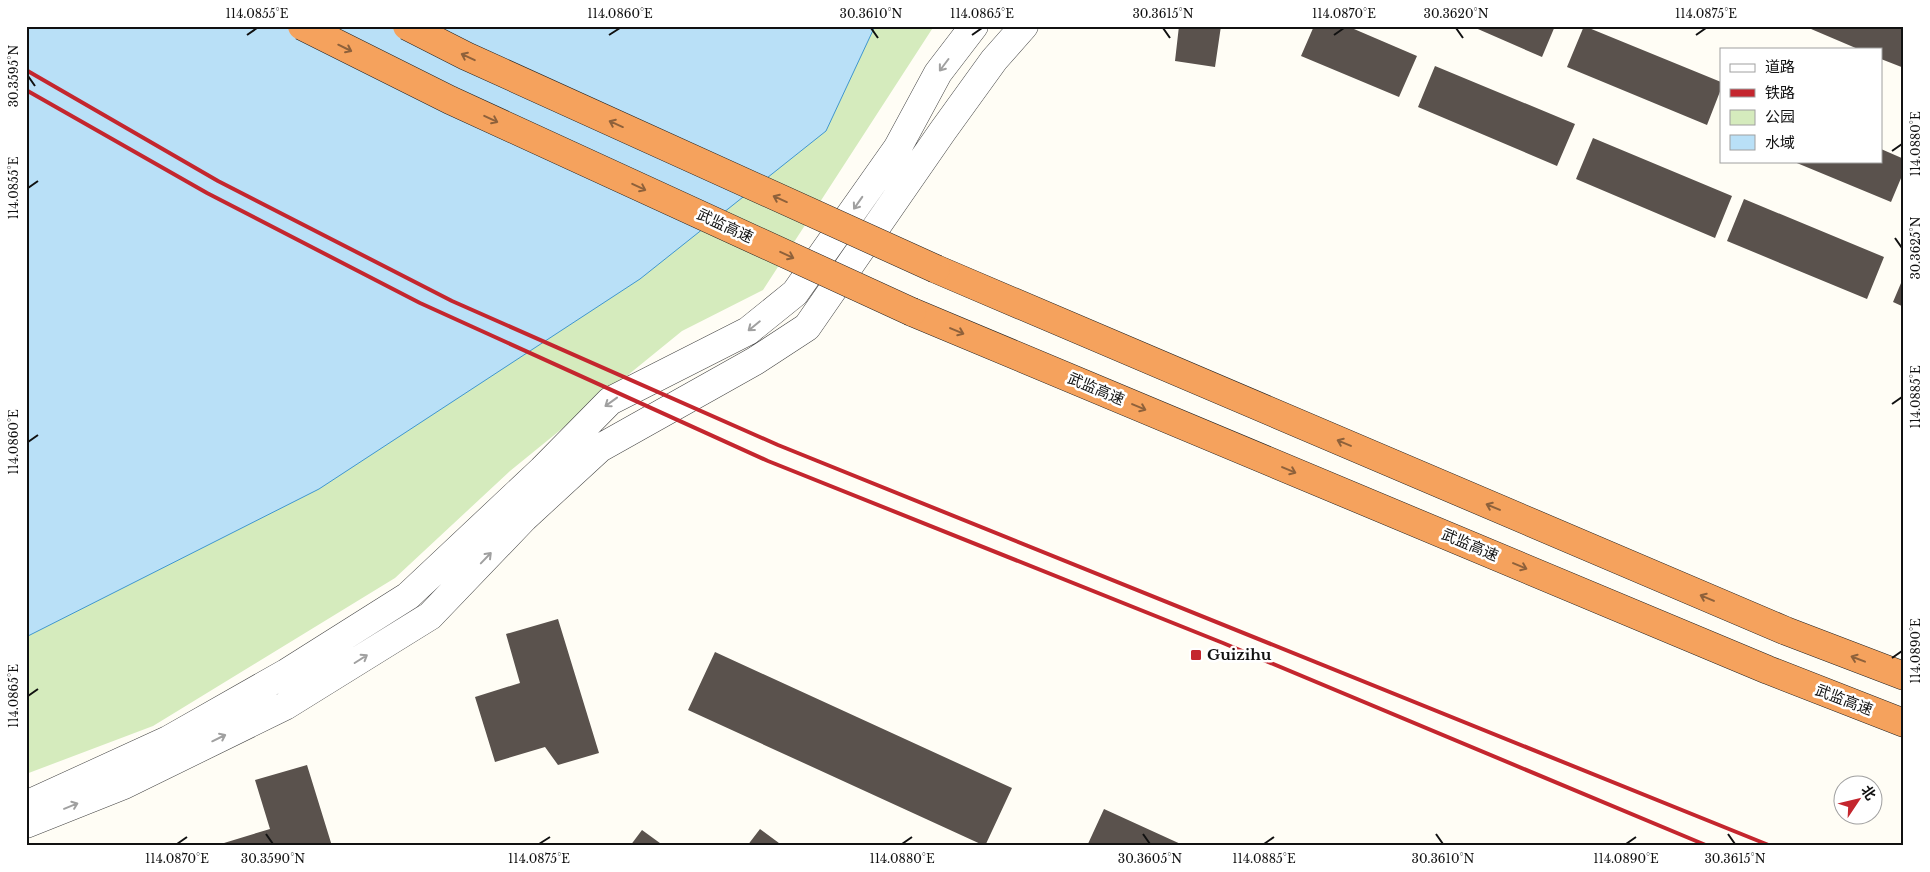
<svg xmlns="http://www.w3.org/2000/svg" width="1930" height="872" font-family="'Libre Baskerville','Noto Sans SC',serif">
<rect width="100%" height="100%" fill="#fffdf5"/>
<path fill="#d5ebbd" d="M824,26h110l-171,264 -81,41 -172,140 -115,107 -242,148 -127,48v-195z"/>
<path fill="#b9e0f7" stroke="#3f96cf" d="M26,26h849l-49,105 -186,148 -321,210 -293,148z"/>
<path fill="#5a524d" d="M1179,26h42l-6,41 -40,-6z
M1314,26h33l70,30 -18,41 -98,-41z
M1471,26h84l-13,31z
M1584,26l137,56v7l-14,36 -140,-58z
M1804,26h100v42l-23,-9v-10h-23z
M1435,66l140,58 -18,42 -139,-59z
M1593,138l139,58 -17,42 -139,-59z
M1881,149l23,10v12l-13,31 -99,-41h89z
M1744,199l140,58 -17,42 -140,-58z
M1904,276v31l-11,-5z
M558,619l41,134 -41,12 -13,-18 -50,15 -20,-65 45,-14 -14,-49z
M715,652l297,136 -27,58 -297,-136z
M307,765l25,81h-107l-1,-3 46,-14 -15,-49z
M1104,809l81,37h-98z
M760,829l23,17h-36z
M642,830l22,16h-34z"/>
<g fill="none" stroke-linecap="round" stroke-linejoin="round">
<g stroke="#444" stroke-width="29">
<path id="minor" d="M26,805l142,-65 118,-67 122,-77 134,-126 68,-69 138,-70 47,-38 103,-146 40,-74 36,-47
M26,824l98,-39 161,-79 145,-90 94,-98 76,-70 155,-87 52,-34 135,-195 52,-72 30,-34"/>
</g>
<g stroke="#222" stroke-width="29">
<path id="motorway" d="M936,269l850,362 118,45
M912,312l856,358 136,53"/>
</g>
<use href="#minor" stroke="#fff" stroke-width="28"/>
<use href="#motorway" stroke="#f5a25d" stroke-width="28"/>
<path stroke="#c4262e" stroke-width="4" d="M26,70l192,111 234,120 326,144 993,401
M26,90l181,103 213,110 348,158 455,182 485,203"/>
<g stroke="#222" stroke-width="29" stroke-linecap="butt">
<path id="motorway-bridge" d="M302,26l148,74 462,212
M407,26l59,30 470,213"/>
</g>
<use href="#motorway-bridge" stroke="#f5a25d" stroke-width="28"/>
</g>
<defs><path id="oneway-shaft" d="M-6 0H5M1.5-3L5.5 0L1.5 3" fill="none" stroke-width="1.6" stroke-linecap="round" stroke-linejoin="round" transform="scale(1.25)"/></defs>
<g stroke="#8e613b">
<use href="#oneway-shaft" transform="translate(345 48) rotate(26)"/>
<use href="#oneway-shaft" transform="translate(468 57) rotate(-155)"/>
<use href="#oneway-shaft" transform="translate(491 119) rotate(25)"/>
<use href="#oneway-shaft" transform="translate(616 124) rotate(-156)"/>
<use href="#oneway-shaft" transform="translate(639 187) rotate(25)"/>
<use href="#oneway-shaft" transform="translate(780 199) rotate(-156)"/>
<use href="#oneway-shaft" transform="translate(787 255) rotate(25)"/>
<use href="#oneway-shaft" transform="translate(957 331) rotate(23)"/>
<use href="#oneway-shaft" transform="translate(1139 407) rotate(23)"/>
<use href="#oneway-shaft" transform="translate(1344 443) rotate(-157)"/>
<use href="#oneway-shaft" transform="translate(1289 470) rotate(23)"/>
<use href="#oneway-shaft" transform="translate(1493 507) rotate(-157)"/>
<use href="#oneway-shaft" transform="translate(1520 566) rotate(23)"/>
<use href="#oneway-shaft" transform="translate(1707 598) rotate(-157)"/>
<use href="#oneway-shaft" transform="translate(1858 659) rotate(-159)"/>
</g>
<g stroke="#a0a0a0">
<use href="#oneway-shaft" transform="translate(944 65) rotate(127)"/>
<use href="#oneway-shaft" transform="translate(858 203) rotate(125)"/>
<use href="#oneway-shaft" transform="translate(754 326) rotate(141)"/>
<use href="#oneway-shaft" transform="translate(611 402) rotate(144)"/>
<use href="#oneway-shaft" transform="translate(486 558) rotate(-46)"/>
<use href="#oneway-shaft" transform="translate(361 659) rotate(-32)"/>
<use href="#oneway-shaft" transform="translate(219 738) rotate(-26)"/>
<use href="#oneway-shaft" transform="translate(71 806) rotate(-22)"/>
</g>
<path fill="none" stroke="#111" stroke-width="2" d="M871,28l7,10M1163,28l7,10M1456,28l7,10M247,35l10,-7M609,35l11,-7M972,35l10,-7M1334,35l10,-7M1696,35l10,-7M28,76l7,10M1892,151l10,-7M28,188l10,-7M1895,238l7,10M1892,404l10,-7M28,442l10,-7M1892,658l10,-7M28,696l10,-7M266,834l7,10M1143,834l7,10M1436,834l7,10M1728,834l7,10M177,844l10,-7M539,844l11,-7M902,844l10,-7M1264,844l10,-7M1626,844l10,-7"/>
<rect fill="#c4262e" stroke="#fff" stroke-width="2" x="1190" y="649" width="12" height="12" rx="2.5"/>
<g text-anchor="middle" stroke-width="5" stroke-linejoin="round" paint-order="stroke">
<g font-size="15" fill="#111" stroke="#fff">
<text transform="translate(725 226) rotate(25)" y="5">武监高速</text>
<text transform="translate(1096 389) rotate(23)" y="5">武监高速</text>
<text transform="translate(1470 545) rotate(23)" y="5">武监高速</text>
<text transform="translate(1844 700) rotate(21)" y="5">武监高速</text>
</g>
<g font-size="15" font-weight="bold" fill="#111" stroke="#fff" text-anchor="start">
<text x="1207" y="660">Guizihu</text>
</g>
</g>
<rect width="1930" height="872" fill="none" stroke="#ffffff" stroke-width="55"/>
<rect x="1720" y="48" width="162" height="115" fill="#ffffff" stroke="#a0a0a0"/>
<rect x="1730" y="64" width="25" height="8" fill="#ffffff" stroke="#a0a0a0"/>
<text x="1765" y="72" font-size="15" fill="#111111">道路</text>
<rect x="1730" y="89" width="25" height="8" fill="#c4262e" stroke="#a0a0a0"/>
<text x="1765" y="98" font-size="15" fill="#111111">铁路</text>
<rect x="1730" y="110" width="25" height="15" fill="#d5ebbd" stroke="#a0a0a0"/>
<text x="1765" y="122" font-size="15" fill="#111111">公园</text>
<rect x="1730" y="135" width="25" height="15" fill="#b9e0f7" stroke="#a0a0a0"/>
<text x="1765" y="148" font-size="15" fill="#111111">水域</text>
<g transform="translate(1858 800) rotate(55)"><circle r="24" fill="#ffffff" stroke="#a0a0a0"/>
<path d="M0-4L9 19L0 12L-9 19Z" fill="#c4262e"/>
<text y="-8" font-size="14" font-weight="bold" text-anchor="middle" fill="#111111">北</text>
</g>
<rect x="28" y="28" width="1874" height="816" fill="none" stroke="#111" stroke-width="2"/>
<g font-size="12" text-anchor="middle" fill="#111">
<text x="257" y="18">114.0855°E</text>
<text x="620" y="18">114.0860°E</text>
<text x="871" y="18">30.3610°N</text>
<text x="982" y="18">114.0865°E</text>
<text x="1163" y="18">30.3615°N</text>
<text x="1344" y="18">114.0870°E</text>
<text x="1456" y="18">30.3620°N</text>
<text x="1706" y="18">114.0875°E</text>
<text transform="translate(14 76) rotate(-90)" y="4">30.3595°N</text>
<text transform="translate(1916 144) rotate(-90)" y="4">114.0880°E</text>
<text transform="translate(14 188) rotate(-90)" y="4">114.0855°E</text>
<text transform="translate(1916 248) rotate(-90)" y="4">30.3625°N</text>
<text transform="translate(1916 397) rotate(-90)" y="4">114.0885°E</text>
<text transform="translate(14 442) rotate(-90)" y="4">114.0860°E</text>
<text transform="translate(1916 651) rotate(-90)" y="4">114.0890°E</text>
<text transform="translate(14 696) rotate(-90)" y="4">114.0865°E</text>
<text x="177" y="863">114.0870°E</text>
<text x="273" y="863">30.3590°N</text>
<text x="539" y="863">114.0875°E</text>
<text x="902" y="863">114.0880°E</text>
<text x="1150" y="863">30.3605°N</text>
<text x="1264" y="863">114.0885°E</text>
<text x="1443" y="863">30.3610°N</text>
<text x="1626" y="863">114.0890°E</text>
<text x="1735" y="863">30.3615°N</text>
</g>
</svg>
